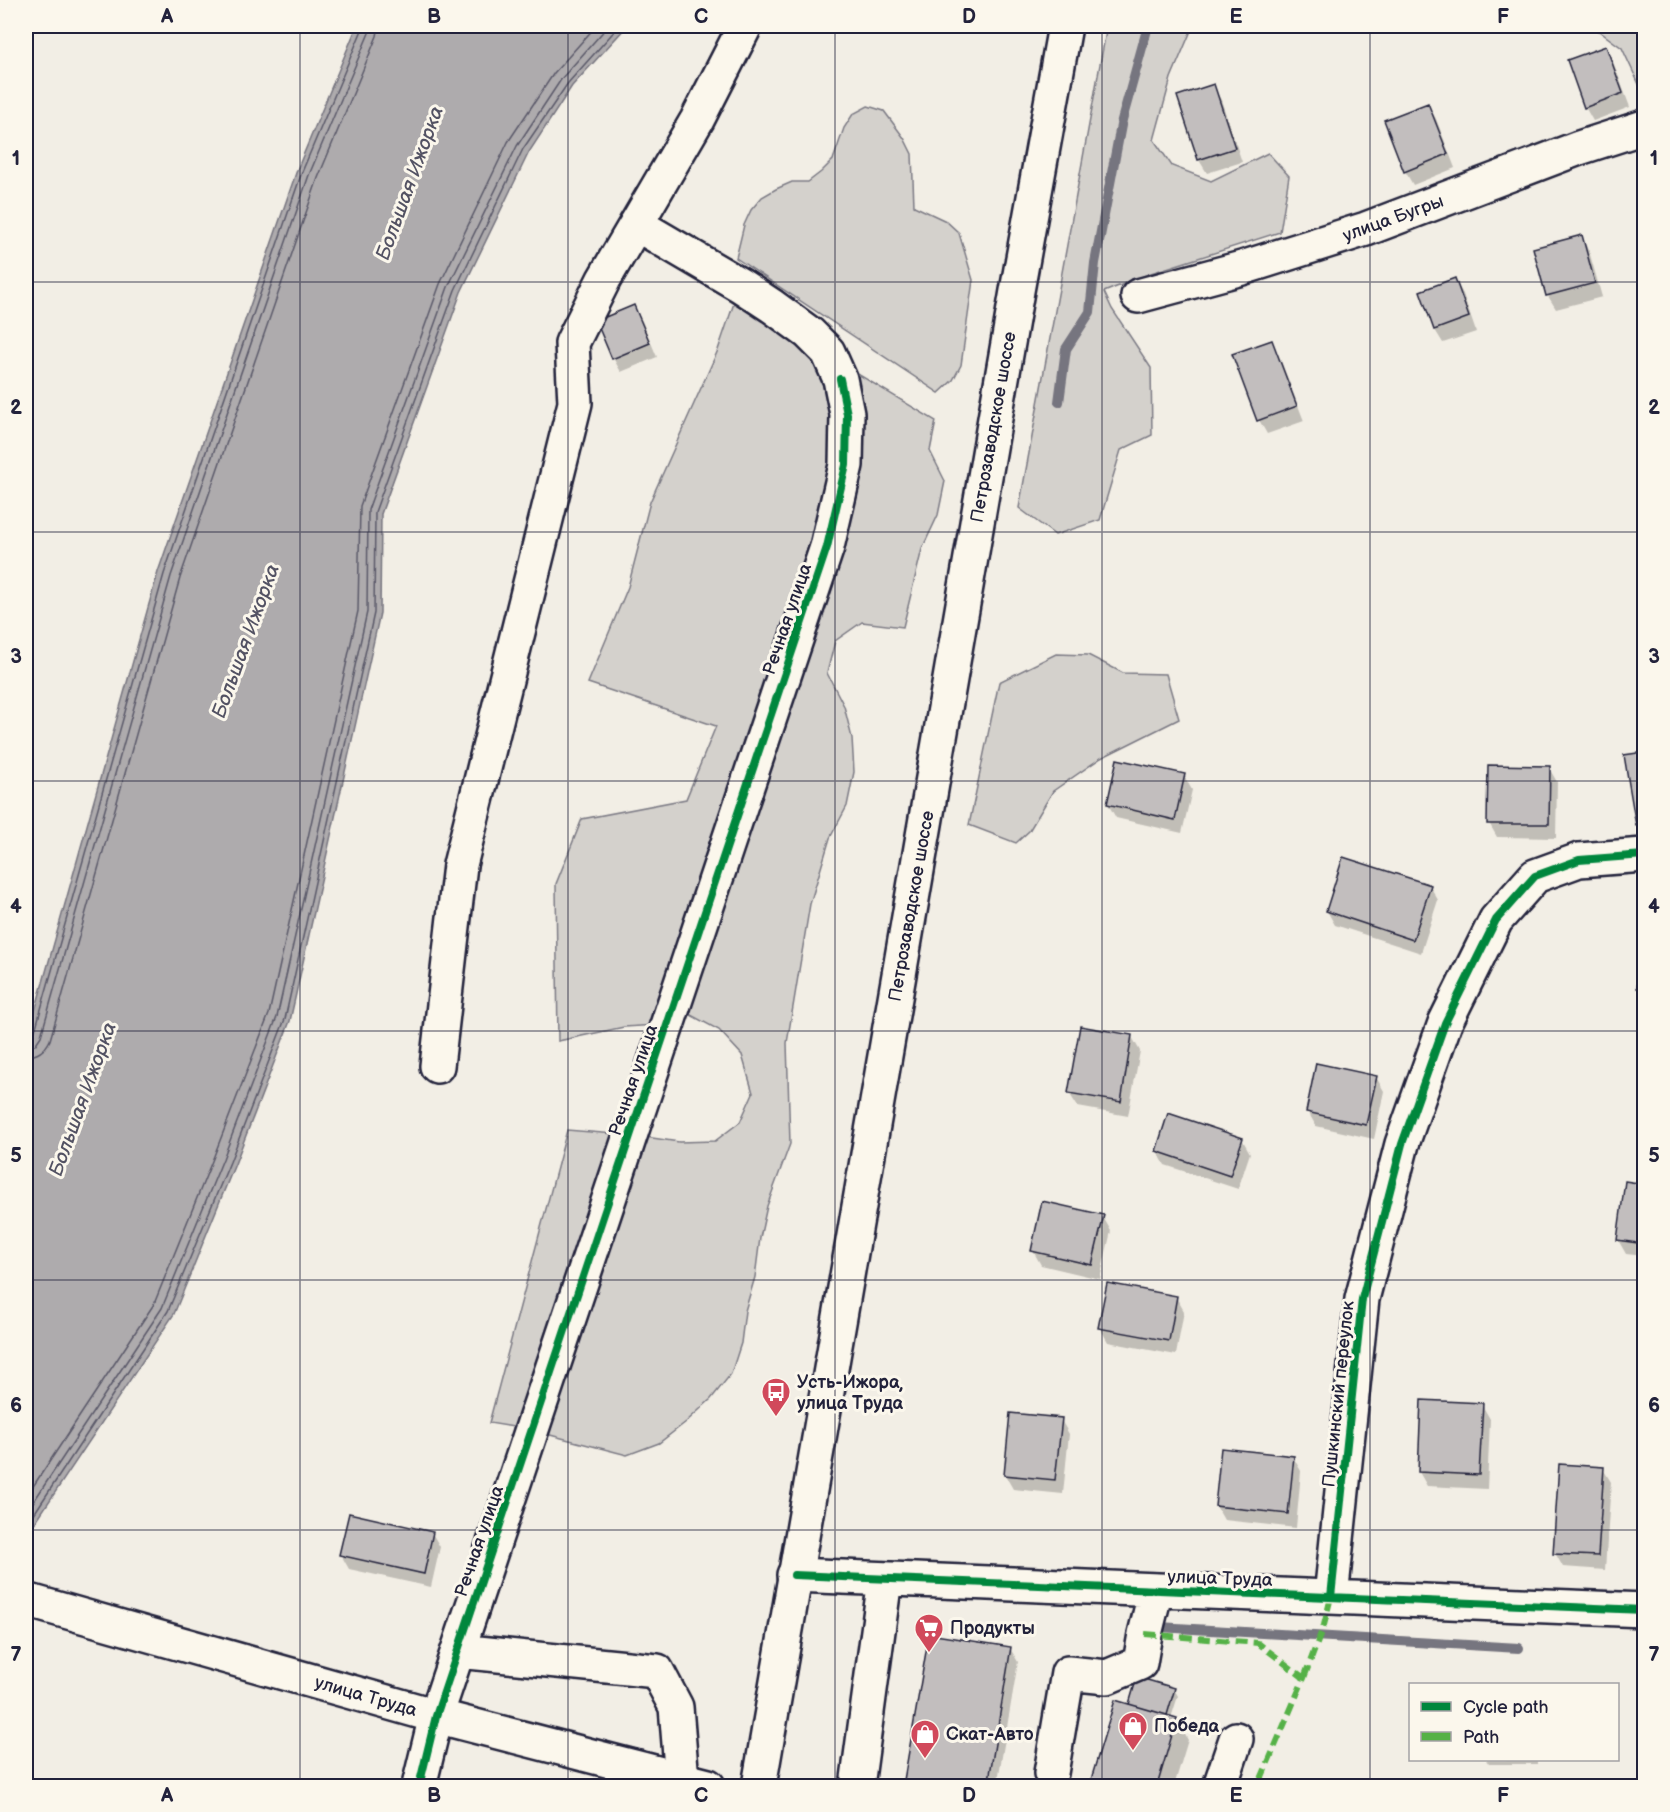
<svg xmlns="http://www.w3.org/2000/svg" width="1670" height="1812" font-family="'Balsamiq Sans',sans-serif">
<rect width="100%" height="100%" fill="#f2eee5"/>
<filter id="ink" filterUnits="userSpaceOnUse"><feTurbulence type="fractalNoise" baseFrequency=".0167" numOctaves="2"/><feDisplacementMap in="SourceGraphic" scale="12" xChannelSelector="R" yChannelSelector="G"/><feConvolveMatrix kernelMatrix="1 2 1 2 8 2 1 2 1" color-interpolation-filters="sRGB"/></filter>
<g filter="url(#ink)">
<path fill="#d4d1cc" stroke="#7b7a84" stroke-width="1.5" d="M1107,26h86l-22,52 -17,62 18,26 39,15 57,-28 21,23 -9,56 -129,41 -47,19 8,17 39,59 1,67 -31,15 -21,70 -45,15 -36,-27z
M1592,26h52v69l-22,-47z
M868,106l16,5 20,27 8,16 2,52 32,15 13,12 14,47 -12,85 -8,15 -14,13 -203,-135 8,-33 7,-15 11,-13 14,-8 16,-7h16l13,-10 12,-12 11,-32 9,-14z
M735,300l201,121 -6,30 15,30 -7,34 -16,34 -19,78 -41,-5 -27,19 -8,32 17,33 8,32 2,34 -7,34 -17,32 -20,66 -23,139 3,101 -23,62 -7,32 -5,39 -10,34 -4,32 -10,31 -20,25 -25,23 -27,21 -32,12 -100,-26 -38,-6 78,-293 72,6 40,6 36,-1 25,-19 13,-29 -11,-38 -23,-25 -28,-15 -34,10 -33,2 -66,14 -2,-157 26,-65 104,-20 30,-73 -128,-43 40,-96 22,-85 68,-152z
M1056,654l32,1 35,18 43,1 13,45 -78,39 -48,33 -24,40 -13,12 -47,-18 30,-143z"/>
<path fill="#aeabad" stroke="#76747f" stroke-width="1.5" d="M357,26h270l-55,60 -43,66 -68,140 -80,222 -1,99 -90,408 -55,143 -61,150 -148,222v-493l132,-471 139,-402z"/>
<path fill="#0003" d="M1605,48l8,14 17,45 -37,14 -8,-14z
M1213,86l8,14 21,62 -35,11 -8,-13z
M1428,105l8,14 19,49 -42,17 -8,-14z
M1581,237l8,14 13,46 -46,12 -8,-13z
M1455,280l8,14 13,38 -33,11 -8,-13 -13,-38z
M634,307l8,14 15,36 -36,15 -8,-14z
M1271,342l8,14 25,65 -37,13 -8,-14z
M1644,754v84l-6,-12 -12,-69z
M1549,768l8,14 -1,56 -59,-1 -8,-14z
M1184,776l8,14 -10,43 -66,-15 -8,-14z
M1430,886l8,14 -17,53 -86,-28 -8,-14z
M1644,944v54l-5,-10z
M1132,1037l8,14 -12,65 -50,-9 -9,-14z
M1376,1077l8,14 -10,48 -58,-13 -8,-14z
M1242,1139l8,14 -12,36 -73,-24 -8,-14z
M1627,1183l17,2v71l-18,-2 -8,-14z
M1103,1217l8,14 -11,48 -59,-14 -8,-14z
M1176,1297l8,14 -8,44 -68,-13 -8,-14z
M1482,1405l8,14 -3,70 -60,-3 -8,-14z
M1061,1420l8,14 -6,60 -50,-5 -8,-14z
M1293,1457l8,14 -5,57 -72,-8 -8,-14z
M1603,1469l8,13 -6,88 -42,-3 -8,-14z
M432,1533l8,14 -9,40 -82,-18 -8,-14z
M930,1635l80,13 8,14 -21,124h-92z
M1138,1679l36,10 4,7 -7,22 5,1 12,21 -14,46h-83l25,-84 14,4z
M1486,1760h51v4h-48z"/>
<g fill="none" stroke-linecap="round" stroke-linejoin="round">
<path stroke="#5a5969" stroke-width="1.5" d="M26,1040l5,-1 3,-5 130,-460 138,-402 60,-142v-4
M26,1047l9,-2 6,-9 130,-460 138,-401 60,-142 1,-7
M26,1056c11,0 19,-5 24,-16l130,-462 138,-400 59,-142 2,-10
M26,1497l128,-193 60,-148 55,-142 89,-403 2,-105 80,-222 68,-142 46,-69 42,-47
M26,1513l136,-205 61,-149 54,-142 90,-405 1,-102 80,-223 69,-141 45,-68 46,-52
M26,1526l142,-215 62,-149 55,-143 89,-406 1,-101 80,-222 68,-141 45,-66 51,-57"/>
<path stroke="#76747f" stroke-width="10" d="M1059,402l7,-53 24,-37 5,-49 27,-143 26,-94
M1159,1627l360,21"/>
</g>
<path fill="#c2bebe" stroke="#22223b" stroke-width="1.5" d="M1606,46l17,47 -39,15 -17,-48z
M1214,84l21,64 -37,12 -21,-64z
M1428,103l20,51 -44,18 -20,-52z
M1582,235l13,48 -49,13 -13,-48z
M1455,278l14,39 -35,13 -14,-39z
M634,305l16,38 -38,16 -16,-38z
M1272,340l25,66 -40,15 -25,-67z
M1644,752v73l-8,1 -12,-71z
M1117,759l68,15 -10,46 -68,-16z
M1488,765l62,1 -1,58h-62z
M1343,857l88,28 -18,55 -87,-29z
M1644,933v56l-7,-1z
M1080,1026l52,9 -11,67 -53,-9z
M1316,1063l61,13 -11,49 -60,-13z
M1168,1113l75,25 -13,38 -74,-25z
M1625,1181l19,3v60l-27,-4z
M1042,1201l62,14 -12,50 -61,-14z
M1107,1283l70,13 -8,45 -71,-13z
M1421,1400l62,3 -4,72 -61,-3z
M1010,1413l52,5 -7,62 -51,-5z
M1221,1448l73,8 -6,58 -73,-8z
M1559,1464l45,3 -6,89 -45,-2z
M349,1513l84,19 -9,42 -85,-19z
M929,1634l82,13 -23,139h-85z
M1137,1677l38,11 -8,27 -38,-11z
M1115,1700l62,18 -20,68h-68z"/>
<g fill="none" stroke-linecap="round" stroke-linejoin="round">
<g stroke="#22223b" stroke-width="38">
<path id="minor" d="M1138,296l104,-28 124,-39 213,-81 65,-21
M437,1066l23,-201 115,-462 -3,-60 32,-64 93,-159 48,-94
M794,1575l850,35
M1331,1597l31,-298 40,-155 43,-121 51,-103 39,-44 44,-16 65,-5
M458,1651l199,20 19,36 6,73
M1051,1773l17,-100 39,4 33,-14 5,-29 11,-44
M419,1786l17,-70 391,-1169 19,-82 1,-51 -7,-35 -12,-27 -19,-19 -37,-27 -32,-21 -104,-61
M857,1786l28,-207
M1220,1786l16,-47"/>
</g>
<g stroke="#22223b" stroke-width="38">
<path id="major" d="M26,1600l410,116 272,70
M759,1786l258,-1495 48,-265"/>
</g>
<use href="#minor" stroke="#fbf7ec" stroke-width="33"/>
<use href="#major" stroke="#fbf7ec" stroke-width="33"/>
<path stroke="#55b146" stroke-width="6" stroke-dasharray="12 6" stroke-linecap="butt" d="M1145,1634l113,9 46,35 -46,108
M1304,1678l20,-53 7,-28"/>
<g stroke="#fbf7ec" stroke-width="11">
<path id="cycleway" d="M794,1575l850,35
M1331,1597l31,-298 40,-155 43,-121 51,-103 39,-44 44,-16 65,-5
M419,1786l17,-70 391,-1169 19,-82 1,-51 -7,-35"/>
</g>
<use href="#cycleway" stroke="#00873e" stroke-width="8"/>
</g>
</g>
<path fill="none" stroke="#22223b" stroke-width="1.5" stroke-opacity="0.55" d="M300,26v1760M568,26v1760M835,26v1760M1102,26v1760M1370,26v1760M26,282h1618M26,532h1618M26,781h1618M26,1031h1618M26,1280h1618M26,1530h1618"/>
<defs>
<g id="bus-pin" transform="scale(1.5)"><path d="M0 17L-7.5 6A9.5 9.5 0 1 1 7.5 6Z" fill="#d1495b" stroke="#fbf7ec"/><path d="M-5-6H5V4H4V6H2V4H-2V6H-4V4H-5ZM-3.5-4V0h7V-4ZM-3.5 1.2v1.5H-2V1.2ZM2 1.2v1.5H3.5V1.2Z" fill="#fff"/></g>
<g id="supermarket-pin" transform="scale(1.5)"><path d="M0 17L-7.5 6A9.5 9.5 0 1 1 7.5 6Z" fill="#d1495b" stroke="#fbf7ec"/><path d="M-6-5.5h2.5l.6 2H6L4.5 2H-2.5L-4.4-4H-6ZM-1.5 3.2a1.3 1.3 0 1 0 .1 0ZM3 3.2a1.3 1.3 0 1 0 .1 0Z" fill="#fff"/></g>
<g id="shop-pin" transform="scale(1.5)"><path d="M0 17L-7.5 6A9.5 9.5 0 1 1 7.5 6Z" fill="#d1495b" stroke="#fbf7ec"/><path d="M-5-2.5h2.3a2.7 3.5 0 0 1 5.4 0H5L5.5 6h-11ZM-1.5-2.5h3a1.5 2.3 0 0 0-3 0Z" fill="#fff"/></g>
</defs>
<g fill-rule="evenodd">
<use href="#bus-pin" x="776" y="1392"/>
<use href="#supermarket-pin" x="929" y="1628"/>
<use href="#shop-pin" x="1133" y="1726"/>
<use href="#shop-pin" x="925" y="1734"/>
</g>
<g text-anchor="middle" stroke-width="6" stroke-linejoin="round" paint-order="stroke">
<g font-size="18" fill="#22223b" stroke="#fbf7ec">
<text transform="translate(1393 218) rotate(-20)" y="6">улица Бугры</text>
<text transform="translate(993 427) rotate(-80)" y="6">Петрозаводское шоссе</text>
<text transform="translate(787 619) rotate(-71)" y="6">Речная улица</text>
<text transform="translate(911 906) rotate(-80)" y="6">Петрозаводское шоссе</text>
<text transform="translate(633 1080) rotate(-71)" y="6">Речная улица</text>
<text transform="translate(1338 1394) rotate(-84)" y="6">Пушкинский переулок</text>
<text transform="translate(479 1541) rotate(-71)" y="6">Речная улица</text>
<text transform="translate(1220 1578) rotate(2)" y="6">улица Труда</text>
<text transform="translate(366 1696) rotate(16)" y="6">улица Труда</text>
</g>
<g font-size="18" font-weight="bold" fill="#22223b" stroke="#fbf7ec" text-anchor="start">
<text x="797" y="1388">Усть-Ижора,<tspan x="797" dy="21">улица Труда</tspan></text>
<text x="950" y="1634">Продукты</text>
<text x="1154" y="1732">Победа</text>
<text x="946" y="1740">Скат-Авто</text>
</g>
<g font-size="20" font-style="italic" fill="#535263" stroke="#fbf7ec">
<text transform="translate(409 183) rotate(-70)" y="7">Большая Ижорка</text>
<text transform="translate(245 641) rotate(-70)" y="7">Большая Ижорка</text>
<text transform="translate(82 1099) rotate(-70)" y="7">Большая Ижорка</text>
</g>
</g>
<rect width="1670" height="1812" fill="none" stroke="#fbf7ec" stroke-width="66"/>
<rect x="1409" y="1683" width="210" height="78" fill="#fbf7ec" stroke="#a4a2a5" stroke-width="1.5"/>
<rect x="1421" y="1702" width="30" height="9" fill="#00873e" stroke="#a4a2a5" stroke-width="1.5"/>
<text x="1463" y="1713" font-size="18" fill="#22223b">Cycle path</text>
<rect x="1421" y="1732" width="30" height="9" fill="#55b146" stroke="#a4a2a5" stroke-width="1.5"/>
<text x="1463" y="1743" font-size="18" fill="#22223b">Path</text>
<rect x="33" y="33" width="1604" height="1746" fill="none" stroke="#22223b" stroke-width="2"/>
<g font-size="20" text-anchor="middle" font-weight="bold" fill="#22223b">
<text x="167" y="23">A</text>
<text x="434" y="23">B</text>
<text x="701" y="23">C</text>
<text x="969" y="23">D</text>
<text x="1236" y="23">E</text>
<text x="1503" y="23">F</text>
<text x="16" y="165">1</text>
<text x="1654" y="165">1</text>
<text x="16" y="414">2</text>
<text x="1654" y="414">2</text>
<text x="16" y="663">3</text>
<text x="1654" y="663">3</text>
<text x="16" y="913">4</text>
<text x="1654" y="913">4</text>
<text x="16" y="1162">5</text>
<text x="1654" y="1162">5</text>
<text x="16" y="1412">6</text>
<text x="1654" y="1412">6</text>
<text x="16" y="1661">7</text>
<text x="1654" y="1661">7</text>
<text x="167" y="1802">A</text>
<text x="434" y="1802">B</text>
<text x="701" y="1802">C</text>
<text x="969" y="1802">D</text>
<text x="1236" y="1802">E</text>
<text x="1503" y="1802">F</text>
</g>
</svg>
